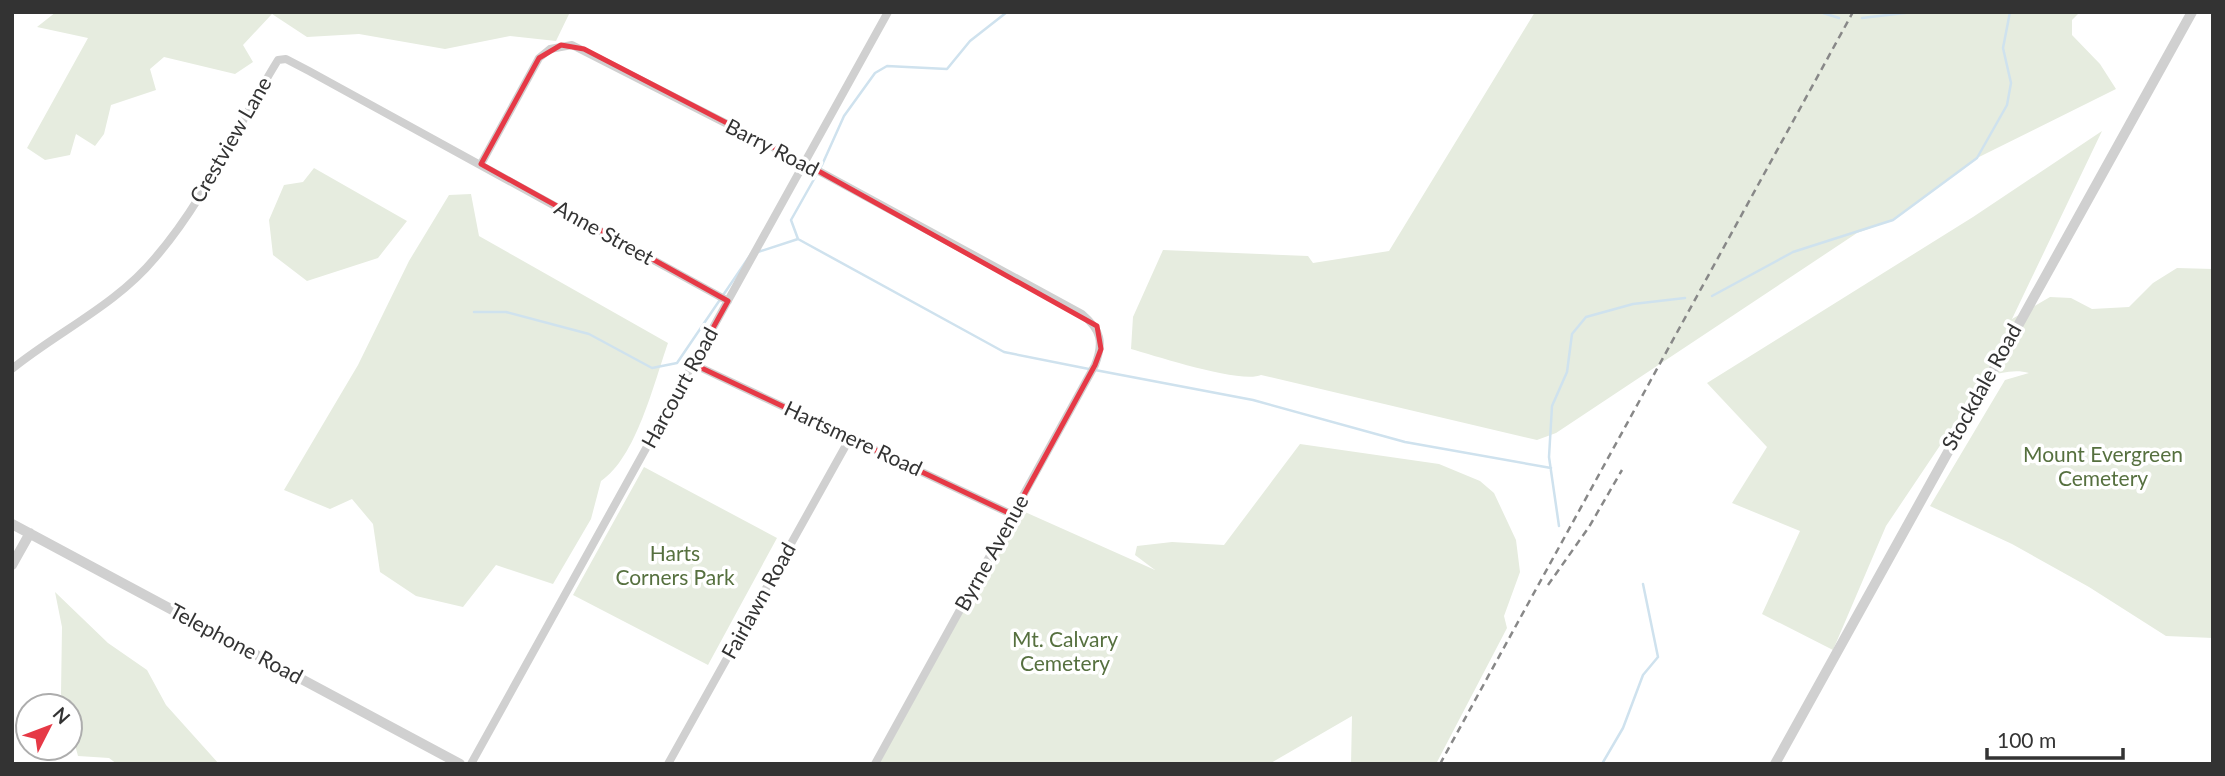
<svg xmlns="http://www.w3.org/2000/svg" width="2225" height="776" font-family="Lato,sans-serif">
<rect width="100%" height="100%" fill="#fff"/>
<path fill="#e6ecdf" d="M56,12h514l-14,29 -46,-5 -65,13 -86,-15 -52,3 -35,-23 -29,31 10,17 -18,12 -71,-17 -14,12 6,21 -45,15 -7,29 -9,12 -19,-12 -6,21 -25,5 -18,-12 61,-110 -51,-11z
M1535,12h545l-8,8v15l28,29 16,25 -139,69 -84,62 -36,13 -301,200 -19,7 -276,-65c-20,9 -105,-19 -130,-26l2,-32 30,-67 145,6 5,7 76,-12z
M2102,131l-90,188 38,-22 21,1 21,11 37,-2 24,-24 24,-15 36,1v369l-47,-2 -77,-49 -77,-43 -82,-38 75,-126 24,-7c-14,-4 -29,0 -43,4l-100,149 -53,124 -71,-36 38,-83 -68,-28 35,-56 -60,-64 266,-166z
M314,168l93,53 -29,37 -71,23 -34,-26 -4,-35 15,-35 19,-3z
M471,194l8,42 189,107c-14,40 -32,115 -67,138l-10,38 -38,65 -57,-19 -33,42 -47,-11 -36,-24 -7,-48 -21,-25 -22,10 -46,-19 74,-125 51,-104 40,-66z
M1300,444l139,20 41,17 14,12 22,47 4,32 -16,44 3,12 -71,136h-85l1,-48 -83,48h-391l138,-256 139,62 -20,-15 2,-9 35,-4 52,3z
M644,467l133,71 -69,127 -135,-70z
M55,592l53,51 39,27 19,35 53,59h-102l-8,-6 -31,-2 -8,-29v-21h-6l-3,-12 1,-67z"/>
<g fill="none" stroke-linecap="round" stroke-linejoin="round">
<path stroke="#cfe2ee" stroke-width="2.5" d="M1007,12l-37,29 -23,28 -60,-3 -12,7 -31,43 -22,49 -31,55 7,19 206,113 85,17
M1820,12l19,6
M1862,18l51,-6
M758,252l40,-13
M1712,296l81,-44 100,-32 84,-62 30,-53 4,-22 -8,-35 7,-36
M474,312h32l83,22 63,34 25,-5 74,-109
M1095,370l158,30 152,42 146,26
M1559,526l-10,-69 3,-51 15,-34 5,-38 14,-17 47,-13 52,-6
M1602,764l21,-36 20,-53 15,-18 -15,-73"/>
<path stroke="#d0d0d0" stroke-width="8" d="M481,164l58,-106 11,-9 22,-4 232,118 278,151c19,16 22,28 13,51l-220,399
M693,364l320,151
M12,369c47,-38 104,-64 143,-111 51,-59 82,-132 123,-198l8,-1 23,12 419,230
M471,764l417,-752
M668,764l182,-326"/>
<path stroke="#d0d0d0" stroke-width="10" d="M12,524l448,240
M12,565l18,-32
M1775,764l417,-752"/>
<path stroke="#888" stroke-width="2.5" stroke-dasharray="7 5" stroke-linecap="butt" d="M1548,585l41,-58 33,-57
M1440,764l413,-752"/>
</g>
<path fill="none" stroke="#e63946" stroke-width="5" stroke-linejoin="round" d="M561,45l23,4 220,114 293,163 4,23 -6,16 -82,150 -320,-151 35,-63 -247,-137 58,-106z"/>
<g text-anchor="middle" stroke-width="7" stroke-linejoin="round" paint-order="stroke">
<g font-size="21" fill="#333" stroke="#fff">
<text transform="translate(231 140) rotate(-60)" y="7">Crestview Lane</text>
<text transform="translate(772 148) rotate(27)" y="7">Barry Road</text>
<text transform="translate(604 233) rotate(29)" y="7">Anne Street</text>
<text transform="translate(1982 387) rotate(-61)" y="7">Stockdale Road</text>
<text transform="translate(680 388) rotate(-61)" y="7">Harcourt Road</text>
<text transform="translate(853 439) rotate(25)" y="7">Hartsmere Road</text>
<text transform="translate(992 553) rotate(-61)" y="7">Byrne Avenue</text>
<text transform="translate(759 601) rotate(-61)" y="7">Fairlawn Road</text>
<text transform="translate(236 644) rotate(28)" y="7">Telephone Road</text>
</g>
<g font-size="21" fill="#56703f" stroke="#fff">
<text x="2103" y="462">Mount Evergreen<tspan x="2103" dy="24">Cemetery</tspan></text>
<text x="675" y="561">Harts<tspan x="675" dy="24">Corners Park</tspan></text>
<text x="1065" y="647">Mt. Calvary<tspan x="1065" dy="24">Cemetery</tspan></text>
</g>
</g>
<rect width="2225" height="776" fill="none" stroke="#333333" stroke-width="28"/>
<g transform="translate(49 727) rotate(48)"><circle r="33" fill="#ffffff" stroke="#adadad" stroke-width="2"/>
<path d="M0-5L12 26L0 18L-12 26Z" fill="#e63946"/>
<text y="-10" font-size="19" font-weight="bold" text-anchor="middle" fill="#333333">N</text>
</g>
<path d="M1987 748v10h136v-10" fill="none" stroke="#333333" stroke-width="3.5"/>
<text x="1997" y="748" font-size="21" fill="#333333" stroke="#ffffff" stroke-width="5" paint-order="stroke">100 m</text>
</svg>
